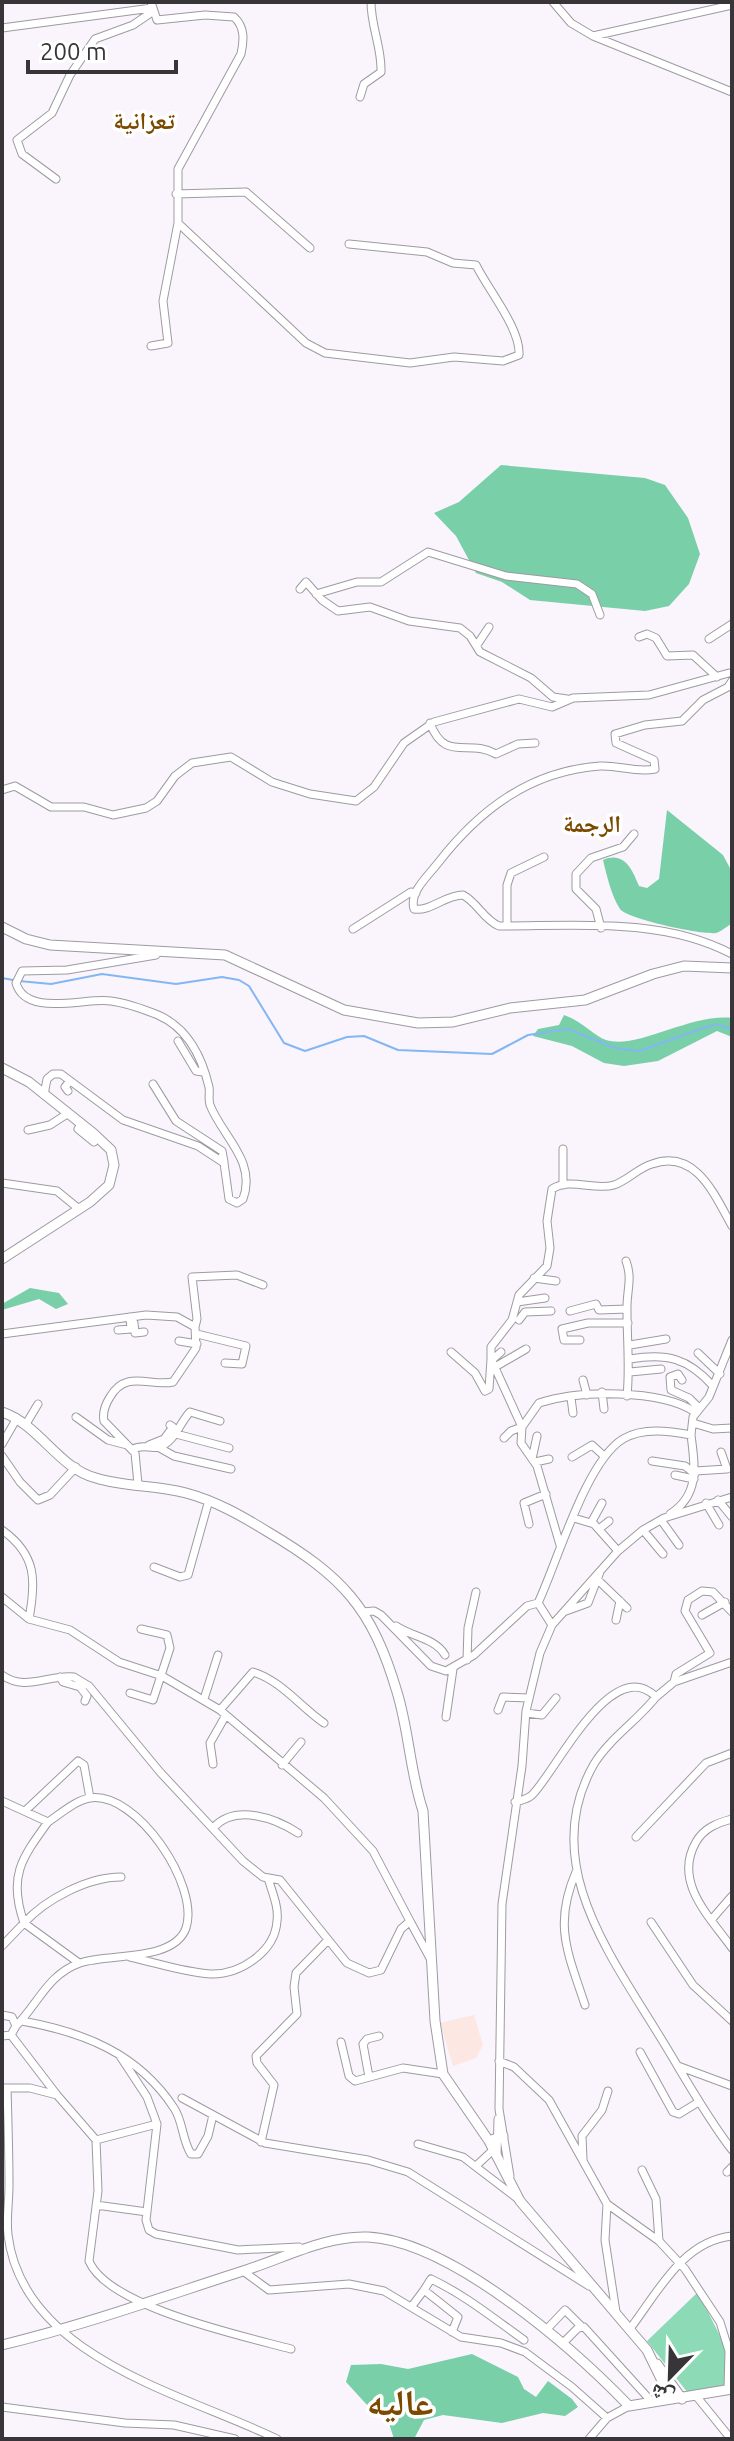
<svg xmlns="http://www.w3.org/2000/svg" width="734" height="2441" font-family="Ubuntu,'Noto Naskh Arabic',sans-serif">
<rect width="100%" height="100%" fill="#faf4fc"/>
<path fill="#fce7e2" d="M474,2015l9,30 -7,13 -23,8 -13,-43z"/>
<path fill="#8cdab6" d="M698,2292l28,56 -1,39 -37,6 -41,-52z"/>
<path fill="#78cfa8" d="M501,465l144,13 20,7 23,33 12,36 -11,30 -20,22 -24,5 -115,-11 -28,-18 -26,-9 -20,-37 -22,-23 25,-11z
M667,810l56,45 9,17v51c-4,3 -12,9 -16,10 -14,2 -89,-14 -96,-24 -9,-14 -13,-33 -17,-49 21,-9 29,9 36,26l8,2 12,-9z
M564,1015c18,6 30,21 42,25 31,10 85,-27 126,-22v19l-15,-6 -59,30 -34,5 -20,-3 -32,-17 -39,-10 5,-7 21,-4z
M30,1288l29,5 9,11 -12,5 -17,-10 -37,11v-6z
M472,2354l46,23 6,12 12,8 12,-16 24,18 6,8 -13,9 -22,-3 -41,10 -59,-8 -19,5 -10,19h-20l-7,-22 -19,-11 -22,-24 5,-17 30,-1 27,5z"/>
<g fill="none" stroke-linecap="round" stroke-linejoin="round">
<path stroke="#82b7f3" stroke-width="2" d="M2,978l11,2
M19,981l32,3 51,-10 74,10 46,-7 17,3 10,6 35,57 21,8 42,-14 17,-1 34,14 94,4 36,-19 40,-6 47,19 24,3 76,-27 17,5"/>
<g stroke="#9f9aa2" stroke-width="9">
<path id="minor" d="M553,2l18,21 22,13 139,56
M2,28l150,-20
M593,36l139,-31
M360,97l4,-13 17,-12c1,-24 -10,-45 -10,-70
M56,179l-34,-25 -5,-14 35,-27 18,-38 25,-36 38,-14 19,-13
M176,194l70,-2 64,56
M178,223l128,120 19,10 85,10 44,-6 49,4 16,-6c2,-26 -32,-67 -43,-90l-23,-2 -26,-11 -78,-8
M151,346l17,-3 -5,-42 15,-78v-54l63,-115c3,-14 4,-27 -7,-37l-29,-2 -48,5 -6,-18
M300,589l6,-7 16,18 16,11 32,-4 39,14 51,7 10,8 10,16 51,26 22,19 14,2
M316,594l41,-12h24l47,-30 78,24 71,8 15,10 8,21
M639,637l8,-3 9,4 11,18 26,-1 24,22
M709,639l23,-15
M477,645l12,-18
M732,681l-4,6 -25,13 -21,21 -37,4 -30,9 1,9 38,17 1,9c-19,4 -36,-4 -55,-3 -70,5 -121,44 -162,97 -10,13 -29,29 -24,46 16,3 31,-14 49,-14 15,8 20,24 36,31 78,0 163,-9 233,28
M430,723c15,40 38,15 66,31l22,-10 17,-1
M2,790l13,-4 36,21h33l29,8 33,-7 11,-7 18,-25 17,-13 39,-6 41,25 38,12 46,7 18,-14 30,-44 30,-21 85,-23 33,8 21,-9 76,-3 80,-22
M507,926v-41l4,-12 33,-16
M601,928l-5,-19 -20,-20v-15l15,-16 32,-11 11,-13
M353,929l58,-37 5,1
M178,1041l18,30 7,1
M153,1084l23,37 46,30 2,11
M68,1091l-3,-4 5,-6
M44,1095l3,-16 6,-5h8l62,46 75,26 26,17 5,36 8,4 6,-4c14,-38 -21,-63 -33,-94 -2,-6 0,-12 -1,-18 -7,-30 -21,-59 -51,-72 -15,-6 -31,-12 -47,-14 -25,-4 -85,17 -95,-18l6,-12 45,-1 89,-15
M81,1124l-3,5 16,13
M28,1130l22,-5 17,-11
M2,1183l55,8 22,18
M563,1185v-36
M626,1261c7,19 0,31 1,50 0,30 3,56 0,85
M534,1278l22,3
M517,1302l28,-4
M570,1311l26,-7 3,6 28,-1
M519,1320l6,-8 26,-1
M134,1323l1,10 9,-1
M195,1327l2,-8 -5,-42 45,-2 26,10
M118,1330l13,-1 -1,-12
M2,1334l144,-19 31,2 18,10 1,21 -23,34c-23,5 -47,-13 -63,15 -5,8 -8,15 -6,24l31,32 3,31
M197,1334l49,12 -4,18 -17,-1
M580,1340h-16l-2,-11 26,-6h40
M179,1341l18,3
M630,1345l36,-6
M451,1352l24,21 10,18 4,-2 2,-30
M698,1353l22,21
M630,1359c37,-6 58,-1 83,27
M492,1360l9,-8
M495,1367l31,-18
M630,1372l31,-3
M583,1380l4,15
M682,1380l-4,-6 -8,3 1,13 18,8 10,10
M602,1392l2,17
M571,1398l2,15
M76,1417l32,23 19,5
M693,1423l20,6 19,-1
M26,1424l12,-20
M522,1427l-31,-68v-12l21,-27 7,-25 28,-29 3,-18 -3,-27 5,-32c18,-12 42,2 62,-4 13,-4 24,-17 38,-21 44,-16 63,32 80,62
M176,1434l53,14
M691,1435l2,-18 16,-20 23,-57
M504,1438l7,-7 11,-4
M2,1444l15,-26
M149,1445l15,-6 9,-12 -3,-2
M158,1447l16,9 57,13
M133,1449c10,-5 17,0 26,-2 16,-5 21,-25 31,-35l30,9
M2,1456l18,26 18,18 12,-5 26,-28
M572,1457l20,-12 12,11
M532,1459l5,-23
M652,1461l33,5 10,8
M535,1462l14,-3
M695,1471l32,-2 -6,-17
M675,1475l19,4
M718,1500l14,17
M706,1503l13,22
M574,1518l20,6 24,27
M661,1520l18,25
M591,1523l11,-20
M529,1524l-5,-21 22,-9
M599,1529l10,-8
M2,1530c35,25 34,51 27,89
M643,1530l20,24
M560,1545l-23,-79 -16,-23 1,-16 17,-24c40,-13 121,-14 156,9
M154,1567l26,10 8,-2 21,-75
M599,1581l28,27
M2,1597l27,22 41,11 49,32 43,14 58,34 104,88 49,53 38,72
M538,1603c19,-40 48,-142 85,-164 20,-12 47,-8 68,-4 4,31 9,60 -21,79
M538,1603l14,22
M566,1611l22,-8 12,-31
M363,1612l11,-1 7,4 50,51 15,5 28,-16 53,-49 11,-3
M702,1615l23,-13
M616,1620l4,-19
M396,1626c16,11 39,12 49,29
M467,1660l1,-32 8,-36
M2,1675c23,17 47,-1 72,2l15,9 71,86 83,89 20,16 17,3 67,83 22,10 12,-3 20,-41 7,-6h3l20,37
M60,1677l3,5 17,5 7,9 -2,5
M674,1682l2,-8 34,-21 -25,-42 3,-11 14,-9 11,1 19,20
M130,1693l23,7 17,-52 -3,-13 -26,-6
M656,1697l18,-15 58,-20
M204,1699l14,-44
M220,1710l33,-38c27,8 48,35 71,51
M498,1710l5,-13 26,1
M526,1713l16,2 14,-17
M446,1717l7,-48
M213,1764l-3,-21 16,-28
M282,1765l19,-23
M2,1801l46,21c12,-8 28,-22 42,-24 47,-7 110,88 96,130 -12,34 -77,25 -106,35 -32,11 -42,41 -64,63
M515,1802c7,-2 13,-3 17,-7 23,-22 80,-143 124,-98 -19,24 -46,41 -62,67 -55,96 14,188 63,268 25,40 46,80 75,118
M25,1811l53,-50 6,4 6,33
M732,1819c-15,4 -28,9 -36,23 -23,40 13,74 36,106
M48,1822c-27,37 -40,55 -24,101 22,-24 64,-46 97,-46
M214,1827c22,-23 61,-9 84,6
M636,1837l70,-74 26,-10
M576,1872c-23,53 -8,81 9,133
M712,1919l20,-23
M651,1922l42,63 39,36
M2,1946l22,-23 55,40
M130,1957c27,6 53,15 80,17 30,1 65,-22 67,-53 2,-14 -5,-29 -9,-43
M2,2015l10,2 4,9 -5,9 -9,1
M22,2021c61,11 116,32 152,87 9,13 8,32 17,46h7l10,-18 5,-21
M11,2035l46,60
M341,2042l8,34 6,5 48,-13 40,6
M640,2052l33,60 6,2 18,-11
M120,2056l27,41 10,27
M499,2061l15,6 35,33 58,104 52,37 26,28 35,53 9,29
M678,2066l54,20
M369,2077l-6,-33 4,-5 12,-3
M2,2088h28l27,7 39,45 2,51 -9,70c19,46 154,75 202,88
M7,2088c1,33 2,65 2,98 0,16 -3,33 -1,49 15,123 177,159 269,204
M182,2098l83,45 103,17 40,12 181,114
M96,2140l61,-16 -11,96 3,10 7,4 82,16 61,-3
M261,2142l13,-57 -17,-22 -1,-7 41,-42 -3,-27 2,-14 32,-33
M418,2144l45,13 55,42
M497,2155l1,-36
M583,2159l-1,-23 20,-26 6,-19
M477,2165l16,-15
M642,2170l14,29 3,42
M727,2172l5,-5
M510,2176l-11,-67 3,-205 20,-138 4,-55 14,-58 12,-28 66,-74 25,-21 21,-12 68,-21
M607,2204l-2,36 11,72
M96,2205l51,7
M243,2271l26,19 80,-6 35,7 77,46 40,6 24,9 47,35 35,31
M424,2290l7,-11c34,16 62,39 93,61
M412,2306l12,-16 34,27 -6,15
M546,2330l19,-20 17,17
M629,2330c28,-36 53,-89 103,-94
M562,2344l16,-16 6,-1 68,75
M728,2390l1,-39h3
M697,2397l34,42
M2,2407l123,16 49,2 61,14
M589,2439l18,-21 22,-12"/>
</g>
<g stroke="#9f9aa2" stroke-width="11">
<path id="major" d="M2,927l24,12 24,6 175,10 119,55 74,13 35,-1 57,-14 75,-8 68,-26 31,-8 48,2
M2,1068l27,14 64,51 18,17 3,15 -5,20 -19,17 -88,57
M2,1412c38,13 56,56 94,66 28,9 60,7 90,15 30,8 56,23 82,39 74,44 104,75 129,160 12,39 13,80 26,119l12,210 8,53 46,67 31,60 127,149 24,49
M489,2141l14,-5
M2,2345c83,-20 163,-49 244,-75 38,-12 81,-35 122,-33 83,4 205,111 261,169l103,-17
M657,2364l25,35"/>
</g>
<use href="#minor" stroke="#fff" stroke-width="7"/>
<use href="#major" stroke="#fff" stroke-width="9"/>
</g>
<g text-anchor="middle" stroke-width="7" stroke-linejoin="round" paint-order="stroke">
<g font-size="24" font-weight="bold" fill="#7b4a00" stroke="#fff">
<text x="144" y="129">تعزانية</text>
<text x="592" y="832">الرجمة</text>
</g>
<g font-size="36" font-weight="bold" fill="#7b4a00" stroke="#fff">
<text x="400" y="2415">عاليه</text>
</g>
</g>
<rect width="734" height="2441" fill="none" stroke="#373538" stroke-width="8"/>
<g transform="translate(670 2377) rotate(203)" stroke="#ffffff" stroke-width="6" paint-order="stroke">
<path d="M0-6L14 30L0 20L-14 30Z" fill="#373538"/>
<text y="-12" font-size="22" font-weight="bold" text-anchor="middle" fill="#373538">ش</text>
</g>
<path d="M28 60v12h148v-12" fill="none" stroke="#373538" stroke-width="4"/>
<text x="40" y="60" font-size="24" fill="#373538" stroke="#ffffff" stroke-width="6" paint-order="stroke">200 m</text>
</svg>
